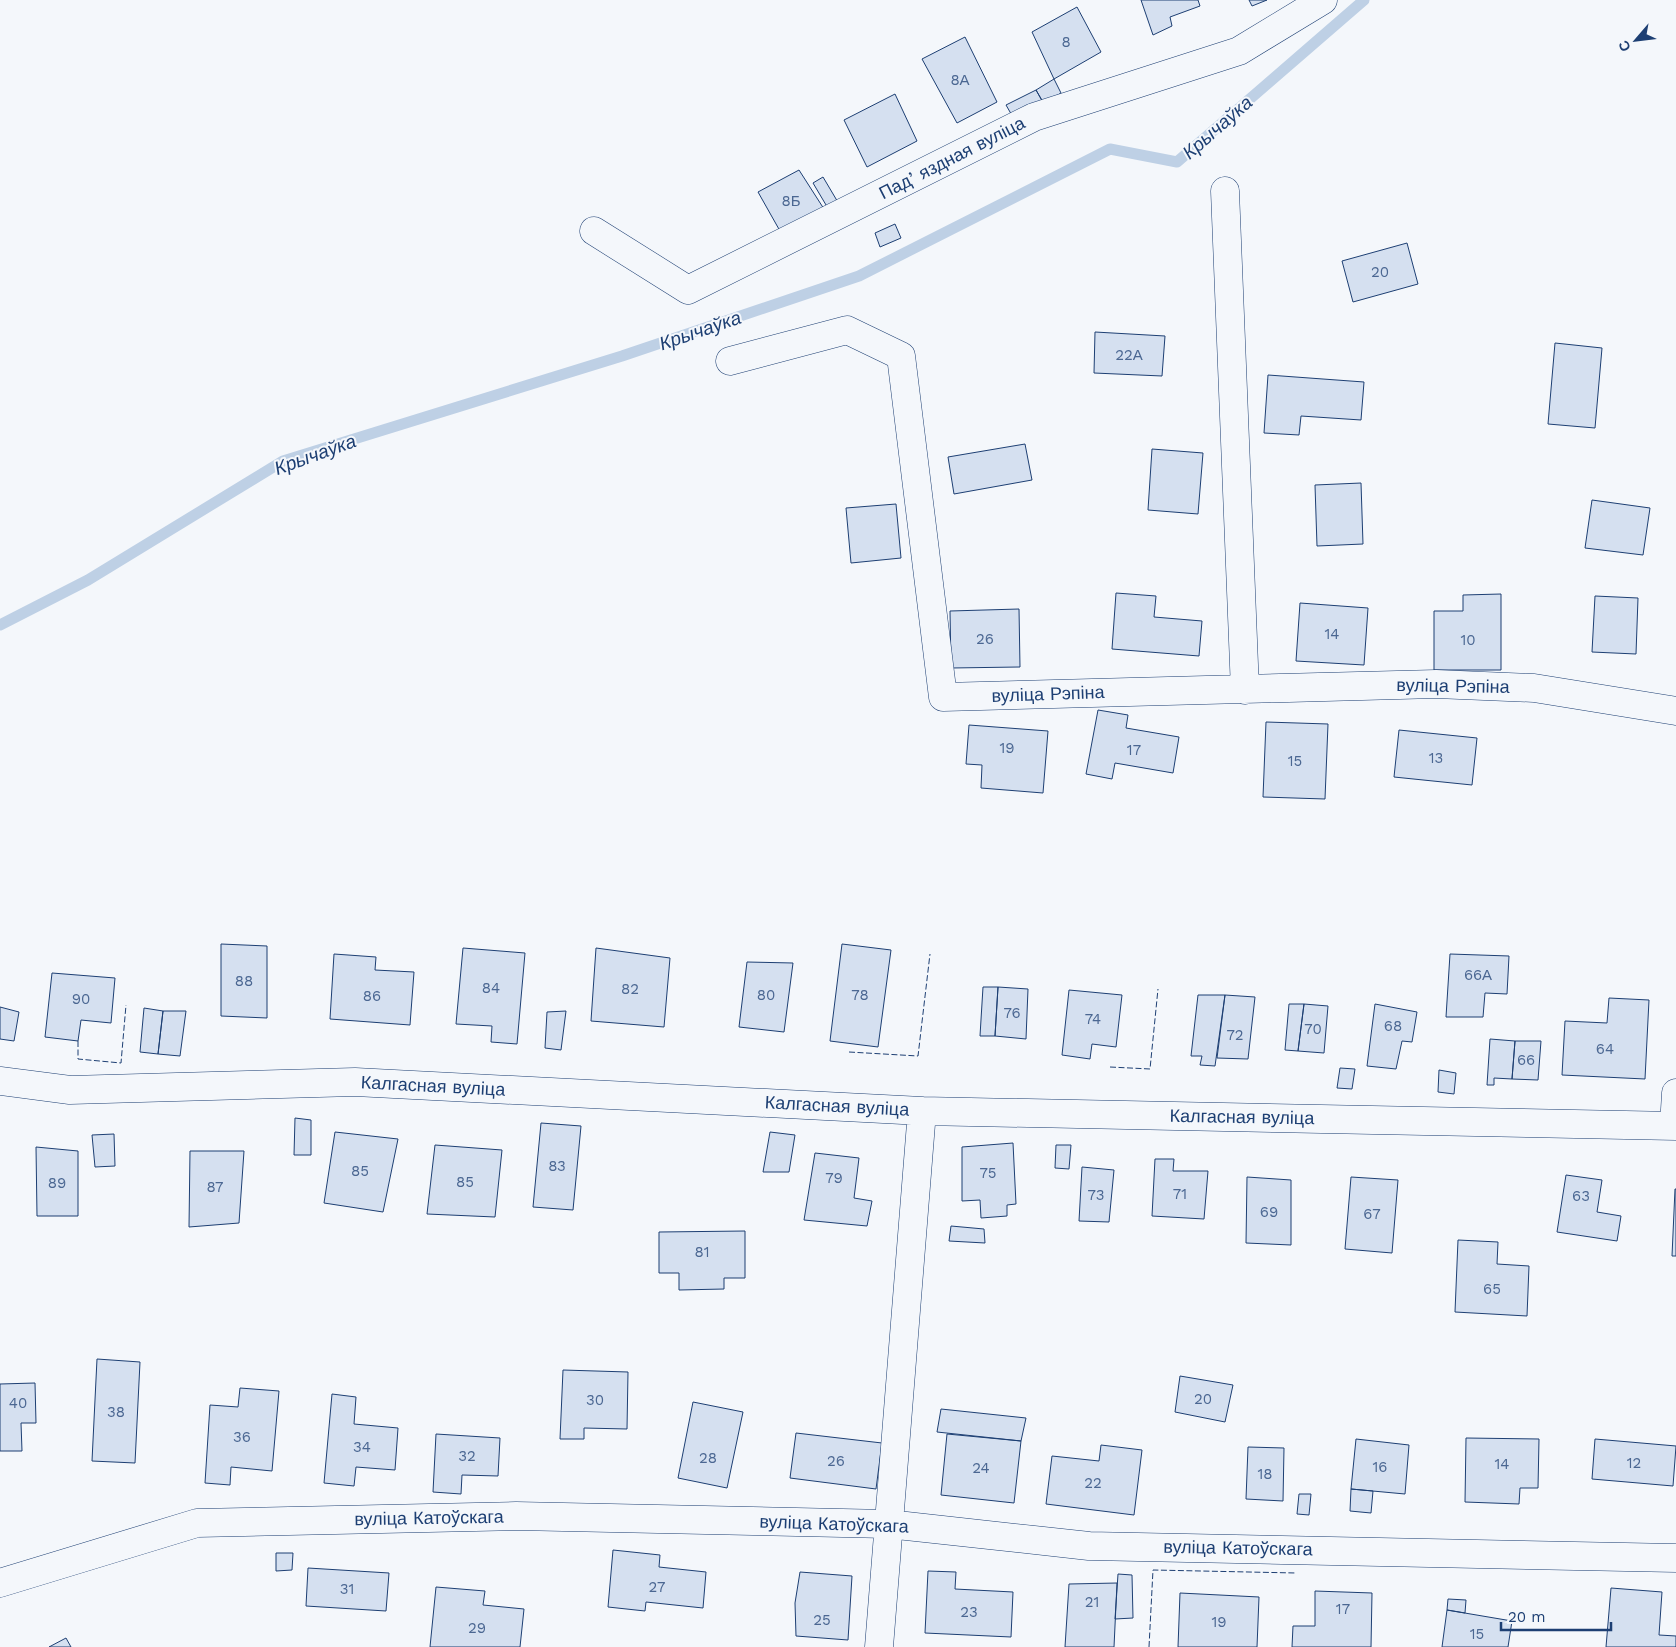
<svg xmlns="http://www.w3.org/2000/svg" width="1676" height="1647" font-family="'Work Sans',sans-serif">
<rect width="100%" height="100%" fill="#f4f7fb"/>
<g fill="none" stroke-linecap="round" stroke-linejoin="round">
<path stroke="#bed0e5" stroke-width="11" d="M0,625l88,-45 195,-119 339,-105 237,-80 251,-127 67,13 187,-162"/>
</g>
<path fill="#d5e0f0" stroke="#1d3f73" d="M1141,0h57l2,6 -30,11 2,9 -19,9z
M1249,0h18l-15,6z
M1077,7l24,45 -47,27 -22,-47z
M965,37l32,65 -40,21 -35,-64z
M1054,79l7,14 -17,11 -8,-14z
M1036,90l8,14 -30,15 -8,-14z
M895,94l22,47 -50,26 -23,-47z
M799,170l25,39 -44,22 -22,-39z
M823,177l16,27 -10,6 -16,-27z
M895,224l6,14 -21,9 -5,-14z
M1407,243l11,41 -65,18 -11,-41z
M1095,332l70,4 -3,40 -68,-3z
M1555,343l47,5 -7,80 -47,-4z
M1268,375l96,7 -3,38 -60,-4 -2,19 -35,-2z
M1025,444l7,36 -78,14 -6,-37z
M1152,449l51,4 -5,61 -50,-4z
M1361,483l2,61 -46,2 -2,-61z
M1592,500l58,8 -7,47 -58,-7z
M896,504l5,54 -50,5 -5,-55z
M1116,593l40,3 -2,21 48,4 -3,35 -87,-7z
M1501,594v76h-67v-59h29v-16z
M1595,596l43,2 -2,56 -44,-2z
M1300,603l68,5 -4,57 -68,-4z
M1019,609l1,58 -69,1 -1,-57z
M1098,710l30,5 -2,13 53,9 -6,36 -58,-10 -3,16 -26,-5z
M1266,722l62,2 -3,75 -62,-2z
M969,725l79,6 -5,62 -62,-5 1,-23 -16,-1z
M1399,730l78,8 -5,47 -78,-8z
M221,944l46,2v72l-46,-2z
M842,944l49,6 -13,97 -48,-6z
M463,948l62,5 -8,91 -26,-2 1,-16 -36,-2z
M596,948l74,10 -6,69 -73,-6z
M334,954l42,3 -1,13 39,2 -4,53 -80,-6z
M1450,954l59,2 -2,38 -22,-1 -2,24h-37z
M747,962l46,1 -9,69 -45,-5z
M52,973l63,5 -4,45 -30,-3 -3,21 -33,-4z
M983,987h15l-3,49h-15z
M998,987l30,2 -2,50 -31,-3z
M1069,990l53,5 -6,52 -24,-3 -2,15 -28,-4z
M1198,995h27l-10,71 -15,-1 2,-9h-11z
M1225,995l30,2 -7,62 -31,-1z
M1609,998l40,2 -4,79 -83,-4 3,-54 42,2z
M1289,1004h15l-6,47 -13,-1z
M1304,1004l24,2 -4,47 -26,-2z
M1375,1004l42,8 -5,30 -10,-1 -6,28 -29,-3z
M0,1007l19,5 -5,29 -14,-2z
M144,1008l19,3 -5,43 -18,-2z
M163,1011h23l-6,45 -22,-2z
M566,1011l-5,39 -16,-2 2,-36z
M1490,1039l25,2 -3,38 -18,-1v7h-7z
M1515,1041h26l-3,39 -26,-1z
M1340,1068l15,1 -3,20 -15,-1z
M1439,1070l17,3 -2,21 -16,-2z
M295,1118l16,2v35h-17z
M541,1123l40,3 -8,84 -40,-3z
M335,1132l63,7 -15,73 -59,-9z
M770,1132l25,3 -6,37h-26z
M114,1134l1,32 -20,1 -3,-32z
M1013,1143l3,61 -9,1v11l-26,2 -1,-18 -18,1v-54z
M435,1145l67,5 -7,67 -68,-3z
M1056,1145h15l-2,24 -14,-1z
M36,1147l42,4v65h-41z
M190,1151h54l-5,72 -50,4z
M815,1153l44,5 -5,40 18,3 -5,25 -63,-6z
M1155,1159h19l-1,12h35l-4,48 -52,-3z
M1082,1167l32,3 -5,52 -30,-1z
M1566,1175l36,5 -5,32 24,4 -4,25 -60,-9z
M1247,1177l44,3v65l-45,-2z
M1351,1177l47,3 -6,73 -47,-4z
M1675,1189h1v67h-4z
M951,1226l33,3 1,14 -36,-2z
M745,1231v47h-21v11l-45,1v-17h-20v-41z
M1458,1240l40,2 -1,22 32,2 -2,50 -72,-4z
M97,1359l43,3 -5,101 -43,-2z
M563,1370l65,2 -1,57 -43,-1v11h-24z
M1180,1376l53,9 -8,37 -50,-10z
M35,1383l1,40h-15l1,28h-22v-67z
M240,1388l39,3 -7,80 -41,-4 -1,18 -25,-2 5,-78 28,2z
M332,1394l24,3 -2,27 44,4 -3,42 -39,-3 -2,19 -30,-3z
M693,1402l50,10 -16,76 -49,-10z
M941,1409l85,9 -5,23 -84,-9z
M796,1433l86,10 -6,46 -86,-11z
M436,1434l64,4 -2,38 -36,-1 -1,19 -28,-2z
M947,1434l74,7 -7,62 -73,-8z
M1466,1438l73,1 -1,49h-18l-1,16 -54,-2z
M1356,1439l53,6 -4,49 -54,-5z
M1595,1439l81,7 -3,40 -81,-7z
M1101,1445l41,5 -8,65 -88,-11 6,-48 47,5z
M1248,1447l36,1 -1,53 -37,-2z
M1351,1489l22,2 -2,22 -21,-2z
M1299,1494h12l-2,21 -12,-1z
M613,1550l47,5 -1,12 47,5 -3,36 -57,-6 -1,9 -37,-4z
M276,1553h17l-1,17 -16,1z
M308,1568l81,5 -3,38 -80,-5z
M928,1571l28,1 -1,17 58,3 -2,45 -86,-4z
M800,1572l52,4 -4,64 -52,-4 -1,-33z
M1118,1574l14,1 1,43 -18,1z
M1117,1583l-3,64h-49l4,-63z
M436,1587l49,4 -2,14 41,4 -4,38h-90z
M1611,1588l51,4 -3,43 17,1v11h-70z
M1315,1591l57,2 -1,54h-79l1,-21h22z
M1180,1593l79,4 -2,50h-79z
M1448,1599l18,1 -1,13 -18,-3z
M1447,1610l65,11 -4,26h-66z
M66,1638l5,9h-22z"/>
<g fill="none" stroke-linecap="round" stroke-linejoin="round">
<g stroke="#1d3f73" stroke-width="29">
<path id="minor" d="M1225,191l20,499
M594,231l94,59 346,-173 205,-66 84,-51
M730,361l117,-31 54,26 42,341 493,-13 98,4 142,23
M0,1081l70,9 285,-8 567,29 754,15
M1674,1126l2,-33
M0,1583l197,-60 319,-7 372,8 201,22 587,12
M879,1647l43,-536"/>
</g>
<use href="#minor" stroke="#f4f7fb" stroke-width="28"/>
<path stroke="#1d3f73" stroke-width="1" stroke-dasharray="6 2.5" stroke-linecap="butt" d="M78,1041v18l43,4 5,-58
M849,1052l69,4 12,-102
M1110,1067l40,2 8,-80
M1149,1647l4,-77 143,3"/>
</g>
<g text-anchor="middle" stroke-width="4" stroke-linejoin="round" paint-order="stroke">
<g font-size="15" fill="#4b6792">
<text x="1066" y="47">8</text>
<text x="960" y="85">8А</text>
<text x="791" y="206">8Б</text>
<text x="1380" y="277">20</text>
<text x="1129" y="360">22А</text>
<text x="1332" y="639">14</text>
<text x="985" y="644">26</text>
<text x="1468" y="645">10</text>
<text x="1007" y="753">19</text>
<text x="1134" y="755">17</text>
<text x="1436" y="763">13</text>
<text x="1295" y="766">15</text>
<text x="1478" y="980">66А</text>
<text x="244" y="986">88</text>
<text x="491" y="993">84</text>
<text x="630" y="994">82</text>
<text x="766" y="1000">80</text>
<text x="860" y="1000">78</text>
<text x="372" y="1001">86</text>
<text x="81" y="1004">90</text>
<text x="1012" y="1018">76</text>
<text x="1093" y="1024">74</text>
<text x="1393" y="1031">68</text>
<text x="1313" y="1034">70</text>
<text x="1235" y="1040">72</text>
<text x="1605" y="1054">64</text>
<text x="1526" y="1065">66</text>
<text x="557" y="1171">83</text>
<text x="360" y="1176">85</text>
<text x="988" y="1178">75</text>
<text x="834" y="1183">79</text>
<text x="465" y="1187">85</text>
<text x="57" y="1188">89</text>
<text x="215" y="1192">87</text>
<text x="1180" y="1199">71</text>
<text x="1096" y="1200">73</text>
<text x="1581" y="1201">63</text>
<text x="1269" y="1217">69</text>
<text x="1372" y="1219">67</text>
<text x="702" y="1257">81</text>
<text x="1492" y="1294">65</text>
<text x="1203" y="1404">20</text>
<text x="595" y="1405">30</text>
<text x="18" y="1408">40</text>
<text x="116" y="1417">38</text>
<text x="242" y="1442">36</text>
<text x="362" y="1452">34</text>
<text x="467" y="1461">32</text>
<text x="708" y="1463">28</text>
<text x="836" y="1466">26</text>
<text x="1634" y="1468">12</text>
<text x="1502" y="1469">14</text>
<text x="1380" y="1472">16</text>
<text x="981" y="1473">24</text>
<text x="1265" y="1479">18</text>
<text x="1093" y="1488">22</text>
<text x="657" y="1592">27</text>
<text x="347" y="1594">31</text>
<text x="1092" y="1607">21</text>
<text x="1343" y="1614">17</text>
<text x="969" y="1617">23</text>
<text x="822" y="1625">25</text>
<text x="1219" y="1627">19</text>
<text x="477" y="1633">29</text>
<text x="1477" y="1639">15</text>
</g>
<g font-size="18" fill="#1d3f73" stroke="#f4f7fb">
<text transform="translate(952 158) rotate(-27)" y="6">Падʼяздная вуліца</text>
<text transform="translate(1453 686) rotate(1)" y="6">вуліца Рэпіна</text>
<text transform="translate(1048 694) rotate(-2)" y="6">вуліца Рэпіна</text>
<text transform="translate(433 1086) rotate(3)" y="6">Калгасная вуліца</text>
<text transform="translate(837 1106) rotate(3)" y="6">Калгасная вуліца</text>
<text transform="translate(1242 1117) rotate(1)" y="6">Калгасная вуліца</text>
<text transform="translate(429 1518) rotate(-1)" y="6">вуліца Катоўскага</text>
<text transform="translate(834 1524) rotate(2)" y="6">вуліца Катоўскага</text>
<text transform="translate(1238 1548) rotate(1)" y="6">вуліца Катоўскага</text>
</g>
<g font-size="19" font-style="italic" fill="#1d3f73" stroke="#f4f7fb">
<text transform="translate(1217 127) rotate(-41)" y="7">Крычаўка</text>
<text transform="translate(700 330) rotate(-19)" y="7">Крычаўка</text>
<text transform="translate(315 454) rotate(-20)" y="7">Крычаўка</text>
</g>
</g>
<g transform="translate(1636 40) rotate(242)" stroke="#f4f7fb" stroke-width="4" paint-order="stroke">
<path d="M0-4L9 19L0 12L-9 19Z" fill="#1d3f73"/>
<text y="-8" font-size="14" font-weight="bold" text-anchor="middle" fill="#1d3f73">С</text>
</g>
<path d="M1501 1622v8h110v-8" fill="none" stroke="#1d3f73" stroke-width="2.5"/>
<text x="1508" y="1622" font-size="15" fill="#1d3f73" stroke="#f4f7fb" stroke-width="4" paint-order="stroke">20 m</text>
</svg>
